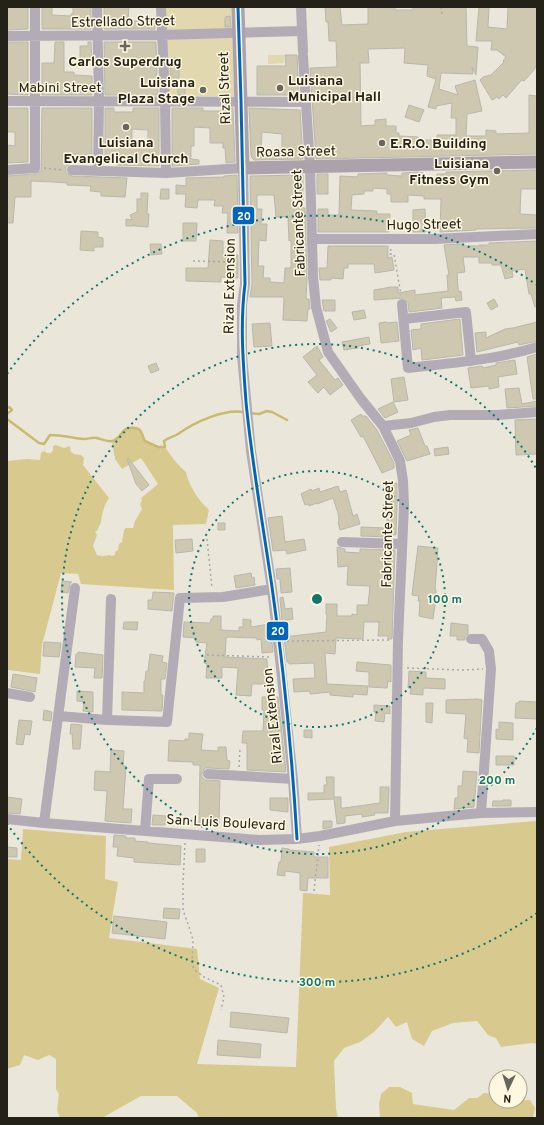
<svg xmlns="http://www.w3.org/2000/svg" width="544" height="1125" font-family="Overpass,sans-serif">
<rect width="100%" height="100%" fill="#eae7da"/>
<path fill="#e2d8af" d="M164,7h70l3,89h-68z
M268,55h16v8l-16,1z"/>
<path fill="#d8ca8e" d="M134,427c8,2 7,8 11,14l13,6h7c6,9 12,17 21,25 3,14 12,28 23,38l-3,14 -33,1 1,65 -93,-6 -3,-10 -17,-1 -19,72 -2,29 -32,-4 -1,4v-213l20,-2 13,1 1,-7 3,-2 3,2h4l2,-3v-4l3,-1 8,3 6,-2 1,6 3,2 7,1 3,3 -1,7 26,33c-5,8 -7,15 -8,24 -1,3 -3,6 -4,9h-2l2,4 -4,11 4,9 6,1 7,-1 1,1 4,-1v-3l3,-2 1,-6 3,-2 2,-12 2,-2h7l2,-7 7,-12 -2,-5 2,-3 -1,-3 17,-14 -17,-26 -19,11 -7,-10 -3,-18c8,-5 11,-13 22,-14z
M536,821l1,223 -5,-1 -31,4 -5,-9 -8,-3 -11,-14 -24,2 -21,8 -8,15 -12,-7 -5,-17 -11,5 -8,-10 -14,15 -14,10 -16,6 -10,13 2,47 2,10h-139l-2,-5 -20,-17h-36l-39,22h-42l-3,-8 2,-16 -3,-5v-30l-7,-4 -11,5 -14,-5 -4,10 -13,4v-210l14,1 2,-31 83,7 -1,43 13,3 -9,56 88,11 3,30 19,9 -22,76 99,3 7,-174 27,2 -1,-48 77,-15z
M389,1087h11l12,6 1,11 41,6 15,-12h8l7,-5 12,1v7l34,-1 5,8 -2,10h-153l-1,-14 2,-10z"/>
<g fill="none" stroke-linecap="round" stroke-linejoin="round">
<path stroke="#cab970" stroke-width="2.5" d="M7,408l2,-1 3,3 -5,4
M249,413l10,1 8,-3 5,1 15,8
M7,419l32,24 5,1 6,-9c12,0 23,3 34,4 4,0 9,-2 13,-1 4,1 10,4 15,3 10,-2 8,-15 23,-13 7,0 7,8 10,13l13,6h7l-1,-6c4,-3 9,-4 14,-7 17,-12 45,-25 66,-22"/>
</g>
<path fill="#cdc8af" stroke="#b9b7ad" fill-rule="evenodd" d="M7,7h21v22l-21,1z
M42,7h10v8l19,1v-2h2v-7h18v22h-49z
M104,7h25l-1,14h27v8h-51z
M325,7h15l2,18 26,-1v-17h27v3h18v-3h53l1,39 11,1 -2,28 -4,-8 1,7 -32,-1 -2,16 19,6 -3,-9 20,-6 7,31 -15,3 -1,22h20v-6l10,1v3l33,-1v-38l8,1v58l-221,5 -6,-91 27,-1 -1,-26h-7l-1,-19h-2zM405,48l-1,15 24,2 -1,11 9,3 -8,28 8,2v-3l16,-3 -1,15h5v17h-19v5h-19v-3l-19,-1v-3h-3v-7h-10v-7l-11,1v5l-14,1 -1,-63h9l-1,-14z
M479,7h10l-1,20 19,2 1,-22h29v57l-3,6 -10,11 -2,-1 -3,3 -13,15 -3,-3 -4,4 -2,-2 -5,3 -12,-20 3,-3 8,-2 13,-13 -1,-1 3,-4 -9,-7h-6l1,-9h-16z
M230,16l1,11h-6v-10z
M7,42h21v53l-21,-1z
M55,42h9v30h10v3l18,1v19h-50v-32h12z
M88,42h3l1,20h-12v-16h8z
M104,42h52l1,29 -1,12 2,1v11h-53z
M285,55h12l2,40h-42v-29h29z
M170,58h9v20h-8z
M178,85h7v10h-7z
M409,105l15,5 -5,12 -14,-5z
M7,108h21v54l-21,1v-18l8,1v-14h-8z
M42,108h50v47l-22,-1v10l-4,3v6l6,3 55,2 -2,19 -24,-1v-4l-11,-1 1,-5 -24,-1v-2l-13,-1 -23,-1v16h-16l-2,26h-6v-47l28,-2 6,-3z
M105,108h9v4h19v-4h26v58l-42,-1v-4l-12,-1zM132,129l16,1v14h-16z
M172,108h31v3h19v-3h11l2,54 -9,1 -1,-15h-2v-5h-13v-15l-16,-1v19h-3v13l8,1v4l-27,2z
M249,108l51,2 3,49 -49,1 -2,-2 -1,-3zM262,132l20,2v15l-21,1z
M537,170v19h-16l-1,25 17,1v13l-61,1v1l-36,2 1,-33h-17v-3l-16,-1v7h-17v-8h-4v-5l-14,-1v3h-9v3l-12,1 -1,15 26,1v3h13l-1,18h-71v-23h10v6h11l1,-39 18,1v-3l29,-1v2l15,1v-3l15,-1 7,1v5h13v-4h9v-2z
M317,174h11v20h-11z
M237,175l1,58h-11l1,-20h-6l1,-7h-9l1,-6h-17l-1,8 -12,-1 1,-13h-10v-9l10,1v-8l38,-1v-1z
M303,175v33h2l2,72 -1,19h3l1,10h-2l-1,12 -24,-1 1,-23h-34l2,-13 -2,-108zM257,195h17l2,22h12l1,24 2,-1v28h-6l-1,15 -14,-1v-4h-7l1,-12h-6l1,-26 7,1 1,-17h-6l1,-15h-5z
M161,189h8v10h-9z
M141,193h7l-1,21h2l-1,13 -13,-1 -1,-2v2h-8v-7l6,1 -2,-5 7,-3v-13h4z
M425,209l1,23h-13v-22z
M183,223h14l-1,18h-13z
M81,231l17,1v5l5,1v9h-9v4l-14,-1z
M210,240l13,1v13l15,1v23l-17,-1v5l-35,-1v-13h22z
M537,241v65l-2,1 -4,-13h-2l-4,-25 -13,2 1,6 -8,2 -4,-14h-9v-2h-13v-6h-16l2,15 -8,1 1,15 1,4 2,-1 1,9 -6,1 -1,-4 -14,1 1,10 -33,4 -1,-9 -4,-5 -30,2v-10l17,-3h7v6l17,-3v5l33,-4 -1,-16h2l-5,-30 18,-1v2h17v-1h10v-2z
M150,244h11l1,10 -11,1z
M328,246h60v12l4,-1 2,13 -19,3 -1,-9h-26v4h-4l-1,11 -12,-1v2h-11l-1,-12h8z
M494,299l4,7 -7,4 -4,-7z
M322,300h13v11h-11z
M364,310l2,8 -12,2 -2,-8z
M330,319l7,9 -6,4 -5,-11z
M460,319l3,36 -41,5 -1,-12 -8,2 -2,-20 10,-1v-5z
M386,322v1l11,-1 2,19 -18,2 -2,-20z
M537,322v19l-18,4 -1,-3 -41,10 -2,-19 11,-1v6l19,-9 8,-1z
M270,323l2,23 -18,1 -2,-23z
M369,337l1,7 -12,2v2l-14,2 -2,-8z
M317,346l6,11 -4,3 16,20 3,-2 5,7 -13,10 -6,-8 -6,6 -10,-11 9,-7 -14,-18z
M537,354v45h-4l-6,-42z
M515,360l2,14 -19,3 1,10 -10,2v-3l-18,2 -3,-20 14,-2 1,2 13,-3v-2z
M156,363l3,7 -8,3 -3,-7z
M404,377l4,23 -14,2 -3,-23z
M519,388l3,16 15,-3v5l-30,2 -2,-19z
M393,402l5,10 -13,6 -7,-9z
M361,414l1,2h4l11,14 17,33v5l-12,5 -19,-37 -2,1 -10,-17z
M537,419v35l-21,1 -1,-35z
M418,428l7,18h2l3,8 -23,7 -10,-20 14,-6 -2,-5z
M448,447l1,7 -14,2 -1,-7z
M128,458l21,27 -7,6 -6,-7 -9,-25z
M397,483v22l-1,30h-7v2l-28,-1v-9l25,1 2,-15 -6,-1 1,-7h5l-1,-21z
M338,486l2,6 6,-2 7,26 4,-2 3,10 -20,6 -2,-8 1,-1 -1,-8 -5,-15 -16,6v-1l-8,3v-2l-4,1 -4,-11 10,-5 1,2 7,-3 1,4z
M282,516l3,26 19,-3 2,11 -19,4 -1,-4 -13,1 -5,-33z
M218,523h7v7h-7z
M192,539l1,12 -17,2 -1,-13z
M418,546l20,2 -3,42h1v8l-3,21 -14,-3 1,-15h-2l1,-5 -7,-1z
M337,547l8,2v3l15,1v-4l35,1 -3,89h-4v-3h-10l1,-14h-15l-1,17 -27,-1 -1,16 -10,-1 2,31 41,2 -1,9 -14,-1v3l-23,-2v-3l-20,2v-3l-16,1 -1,-13 22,-1 -1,-15 -25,1v-2h-2l-3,-25 42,-5 1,-18h-1v-10h11v12h15v-2l5,1v-10h11l2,-19 -23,-1 1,-19 -10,1z
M290,568l2,24 -11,1 -1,-14h-3l-1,-10z
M251,573l1,5 2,-1 1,8 -19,3 -2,-12z
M62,581l10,1 -2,2 -2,9 -7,-1z
M153,592l21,1 -2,18 -24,-2v-9h4z
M283,597l2,12 7,-1 1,11 -11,2 -2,-23z
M213,616h8v14l18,1v-4h4v-8l8,1v7l19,-3 3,28 -11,1 -1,-14 -4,1v-2l-30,-1 -1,2 -1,18 42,2 1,25h-16l-1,12 -15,-1 2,-27 -16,-1v11h-16l1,-14 -3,-1 3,-20 -11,-1v-4l-13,-1 1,-15 26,1 1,-4h2z
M124,622h14l-1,8 -14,-1z
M451,623l17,2v9l-3,2v4h-8v-4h-7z
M44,642l17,1 -2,14 -16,-1z
M78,652l25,3 -1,23h-8l1,-10 -20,-1 1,-13h2z
M150,654l13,2 -1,6 5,1 -2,16h-4v16h2l-1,16 -40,-1v-18l22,1v-12h1l1,-10h2z
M357,662l34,3v17l-3,-1 -1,7 -18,-1v-15l-13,-1z
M409,671l17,1v6l19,1v10l-20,-1 -2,1v6l-13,-1 1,-6h-3z
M13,674l24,4 -2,14 -4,-1 -20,-4z
M77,691l16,1v20l-10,-1 1,-9 -7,-1z
M262,697h16l8,75 -39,-2v-27h-5l1,-12h20l1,-21h-2z
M478,699l4,1 -3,53 -12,-1 1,-13 -4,-1 2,-24 -20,-1v-13z
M519,701l18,1v17l-22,-1 1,-15h3z
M426,703h7l-1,20 -6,-1z
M374,705l16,1v8l-5,-1 -1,9 -9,-1 1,-9h-2z
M44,710l8,2 -1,9 -8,-1z
M19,720l13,1 -2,14 -5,-1 -2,11 -7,-1z
M499,722l14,1v17l-17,-1v-10l3,1z
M71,724l11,1 -2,24h-7l-1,-15h-2z
M304,730h8v8l-8,-1z
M189,733l14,1 -2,16 17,1v-4h8l1,13 3,1 -1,8 -21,-1h-3l-3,5v4l3,3 15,1 -1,43 -20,-1 1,-58h-7v-3l-25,-1 1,-21 16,1v-2h4z
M111,750l13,1 -1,15h3l-3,43h9l-1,14 -26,-2 2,-30 -13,-1 1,-19 15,1z
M496,756h18v9h-18z
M463,771l14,1 -3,35 -20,2 1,-11h3v-12h4z
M326,777h8v20h7v11h3l36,-5v-16h9l-1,26h-14l1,2 -13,2v-3l-17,2v7l-8,1 -3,-25 -26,1v-7h16v-8h3z
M7,797l15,2 -2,15 -13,-1z
M270,798h18v14l-18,-2z
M503,800h8v6h-19l1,-5h10z
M153,815l13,1 -1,9h-13z
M323,821h9v6l-9,2z
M114,835l12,1v2h9v3l13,1v1l33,3 -1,19 -46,-3v-4l-17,-2 1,-9h-5z
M7,847l10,1v9h-10z
M282,848l7,1v1l25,2v5h14v21h-20l-1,13 -7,-1v-17l-15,-2v5l-8,-1 2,-13h2z
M196,849h9v13h-9z
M164,908l16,1 -1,10 -16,-1z
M114,916l53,6 -2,17 -53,-6z
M231,1012l58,6 -2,15 -57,-6z
M218,1040l43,4 -1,14 -43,-3z"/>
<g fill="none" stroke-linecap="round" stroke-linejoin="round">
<path stroke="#aba6ab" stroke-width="1.5" stroke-dasharray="2 3" stroke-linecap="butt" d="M441,7l2,10
M44,168l20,2
M391,249l-1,5h4l7,41
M193,261l43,1
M207,539l5,49
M287,641l103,-1
M207,655l63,2
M407,668l55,2 21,-1
M239,767l1,-19
M185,843l-2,40v27l6,17 4,13 -1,25 3,5 9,7 17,8 3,12 -3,13
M314,891l5,-46"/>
<path stroke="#b3acb6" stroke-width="10" d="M97,7l2,94 -1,70
M161,7l4,93 1,73
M301,7l2,45
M7,36l154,-1 141,-4
M303,56l7,111 3,110 3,30 12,45 33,47 22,27 17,35 3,20 1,24 -6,135 -3,181
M7,101l299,1
M7,170l28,-2v-161
M72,170l94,3 77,-5 2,116 -3,21v51l9,95 21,138 6,52 15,138 4,60
M312,239h123l102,-5
M402,304l6,64c43,-5 87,-8 129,-21
M404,319l62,-7 5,49
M383,426l28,-3 23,-6 16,-2h48l39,-3
M342,542l60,2
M471,639h11l7,12 2,18 -10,144
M7,693l23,4
M59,716l48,4 60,2 13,-124 43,-1 49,-8
M107,720l4,-121
M208,774l85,5
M7,819l37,4 215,17 38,-1 23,-3 75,-15 86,-8 56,-1
M44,823l31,-235
M145,831l4,-52h28"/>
<path stroke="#aba2ac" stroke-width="13" d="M238,7l5,161 294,-6"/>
<g stroke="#fef8e0" stroke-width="6">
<path id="bus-1" d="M238,7l3,94 4,183c-5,39 -2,78 1,118 6,62 17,123 26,185 12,83 20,168 25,252"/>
</g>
<use href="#bus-1" stroke="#0065bd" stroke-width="3"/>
</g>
<g fill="none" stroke="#0f766e" stroke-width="2" stroke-dasharray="2 4">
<circle cx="317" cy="599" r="128"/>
<path d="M537 728A255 255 0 1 1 537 470"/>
<path d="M537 913A383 383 0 0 1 7 824M7 374A383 383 0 0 1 537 285"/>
</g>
<g fill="#69665d" stroke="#fef8e0" stroke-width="1.5">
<path d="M123 40h4v4h4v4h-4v4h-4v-4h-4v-4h4z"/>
<circle cx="280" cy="88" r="4"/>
<circle cx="203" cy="90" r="4"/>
<circle cx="126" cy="127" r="4"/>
<circle cx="382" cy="143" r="4"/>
<circle cx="497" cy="171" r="4"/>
</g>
<g text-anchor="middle" stroke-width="3" stroke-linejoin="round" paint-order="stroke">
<g font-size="14" fill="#242119" stroke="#fef8e0">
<text transform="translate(123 21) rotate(-1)" y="5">Estrellado Street</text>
<text x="60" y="92">Mabini Street</text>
<text transform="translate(224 88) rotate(-92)" y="5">Rizal Street</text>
<text transform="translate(296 151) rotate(-1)" y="5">Roasa Street</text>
<text transform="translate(298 223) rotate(-92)" y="5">Fabricante Street</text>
<text transform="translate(424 224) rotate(-1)" y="5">Hugo Street</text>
<text transform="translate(229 286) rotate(-89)" y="5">Rizal Extension</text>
<text transform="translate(387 534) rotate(-89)" y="5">Fabricante Street</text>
<text transform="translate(272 716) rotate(-96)" y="5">Rizal Extension</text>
<text transform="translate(226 822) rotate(3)" y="5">San Luis Boulevard</text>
</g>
<g font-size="14" font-weight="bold" fill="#242119" stroke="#fef8e0">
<text x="125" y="66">Carlos Superdrug</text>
<text x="288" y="85" text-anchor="start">Luisiana<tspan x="288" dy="16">Municipal Hall</tspan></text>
<text x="195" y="87" text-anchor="end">Luisiana<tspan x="195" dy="16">Plaza Stage</tspan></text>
<text x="126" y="147">Luisiana<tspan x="126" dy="16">Evangelical Church</tspan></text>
<text x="390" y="148" text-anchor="start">E.R.O. Building</text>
<text x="489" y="168" text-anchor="end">Luisiana<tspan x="489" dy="16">Fitness Gym</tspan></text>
</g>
</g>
<circle cx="317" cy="599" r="6" fill="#0f766e" stroke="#fef8e0" stroke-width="2"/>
<g font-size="12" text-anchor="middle" font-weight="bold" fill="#0f766e" stroke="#fef8e0" stroke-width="3" stroke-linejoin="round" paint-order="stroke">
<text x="445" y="603">100 m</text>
<text x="497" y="784">200 m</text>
<text x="317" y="986">300 m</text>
</g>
<g stroke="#fef8e0" stroke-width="1.5">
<rect x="232" y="206" width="23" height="19" rx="4" fill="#0065bd"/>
<rect x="266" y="621" width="23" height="20" rx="4" fill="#0065bd"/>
</g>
<g font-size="11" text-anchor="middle" font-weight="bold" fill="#fff">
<text x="244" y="220">20</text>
<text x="278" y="635">20</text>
</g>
<rect width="544" height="1125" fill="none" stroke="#242119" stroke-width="16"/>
<g transform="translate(508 1089) rotate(184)"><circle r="19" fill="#fef8e0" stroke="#a7a290"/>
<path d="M0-3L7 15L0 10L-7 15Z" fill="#69665d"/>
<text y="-6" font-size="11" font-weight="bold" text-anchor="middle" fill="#242119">N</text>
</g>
</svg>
